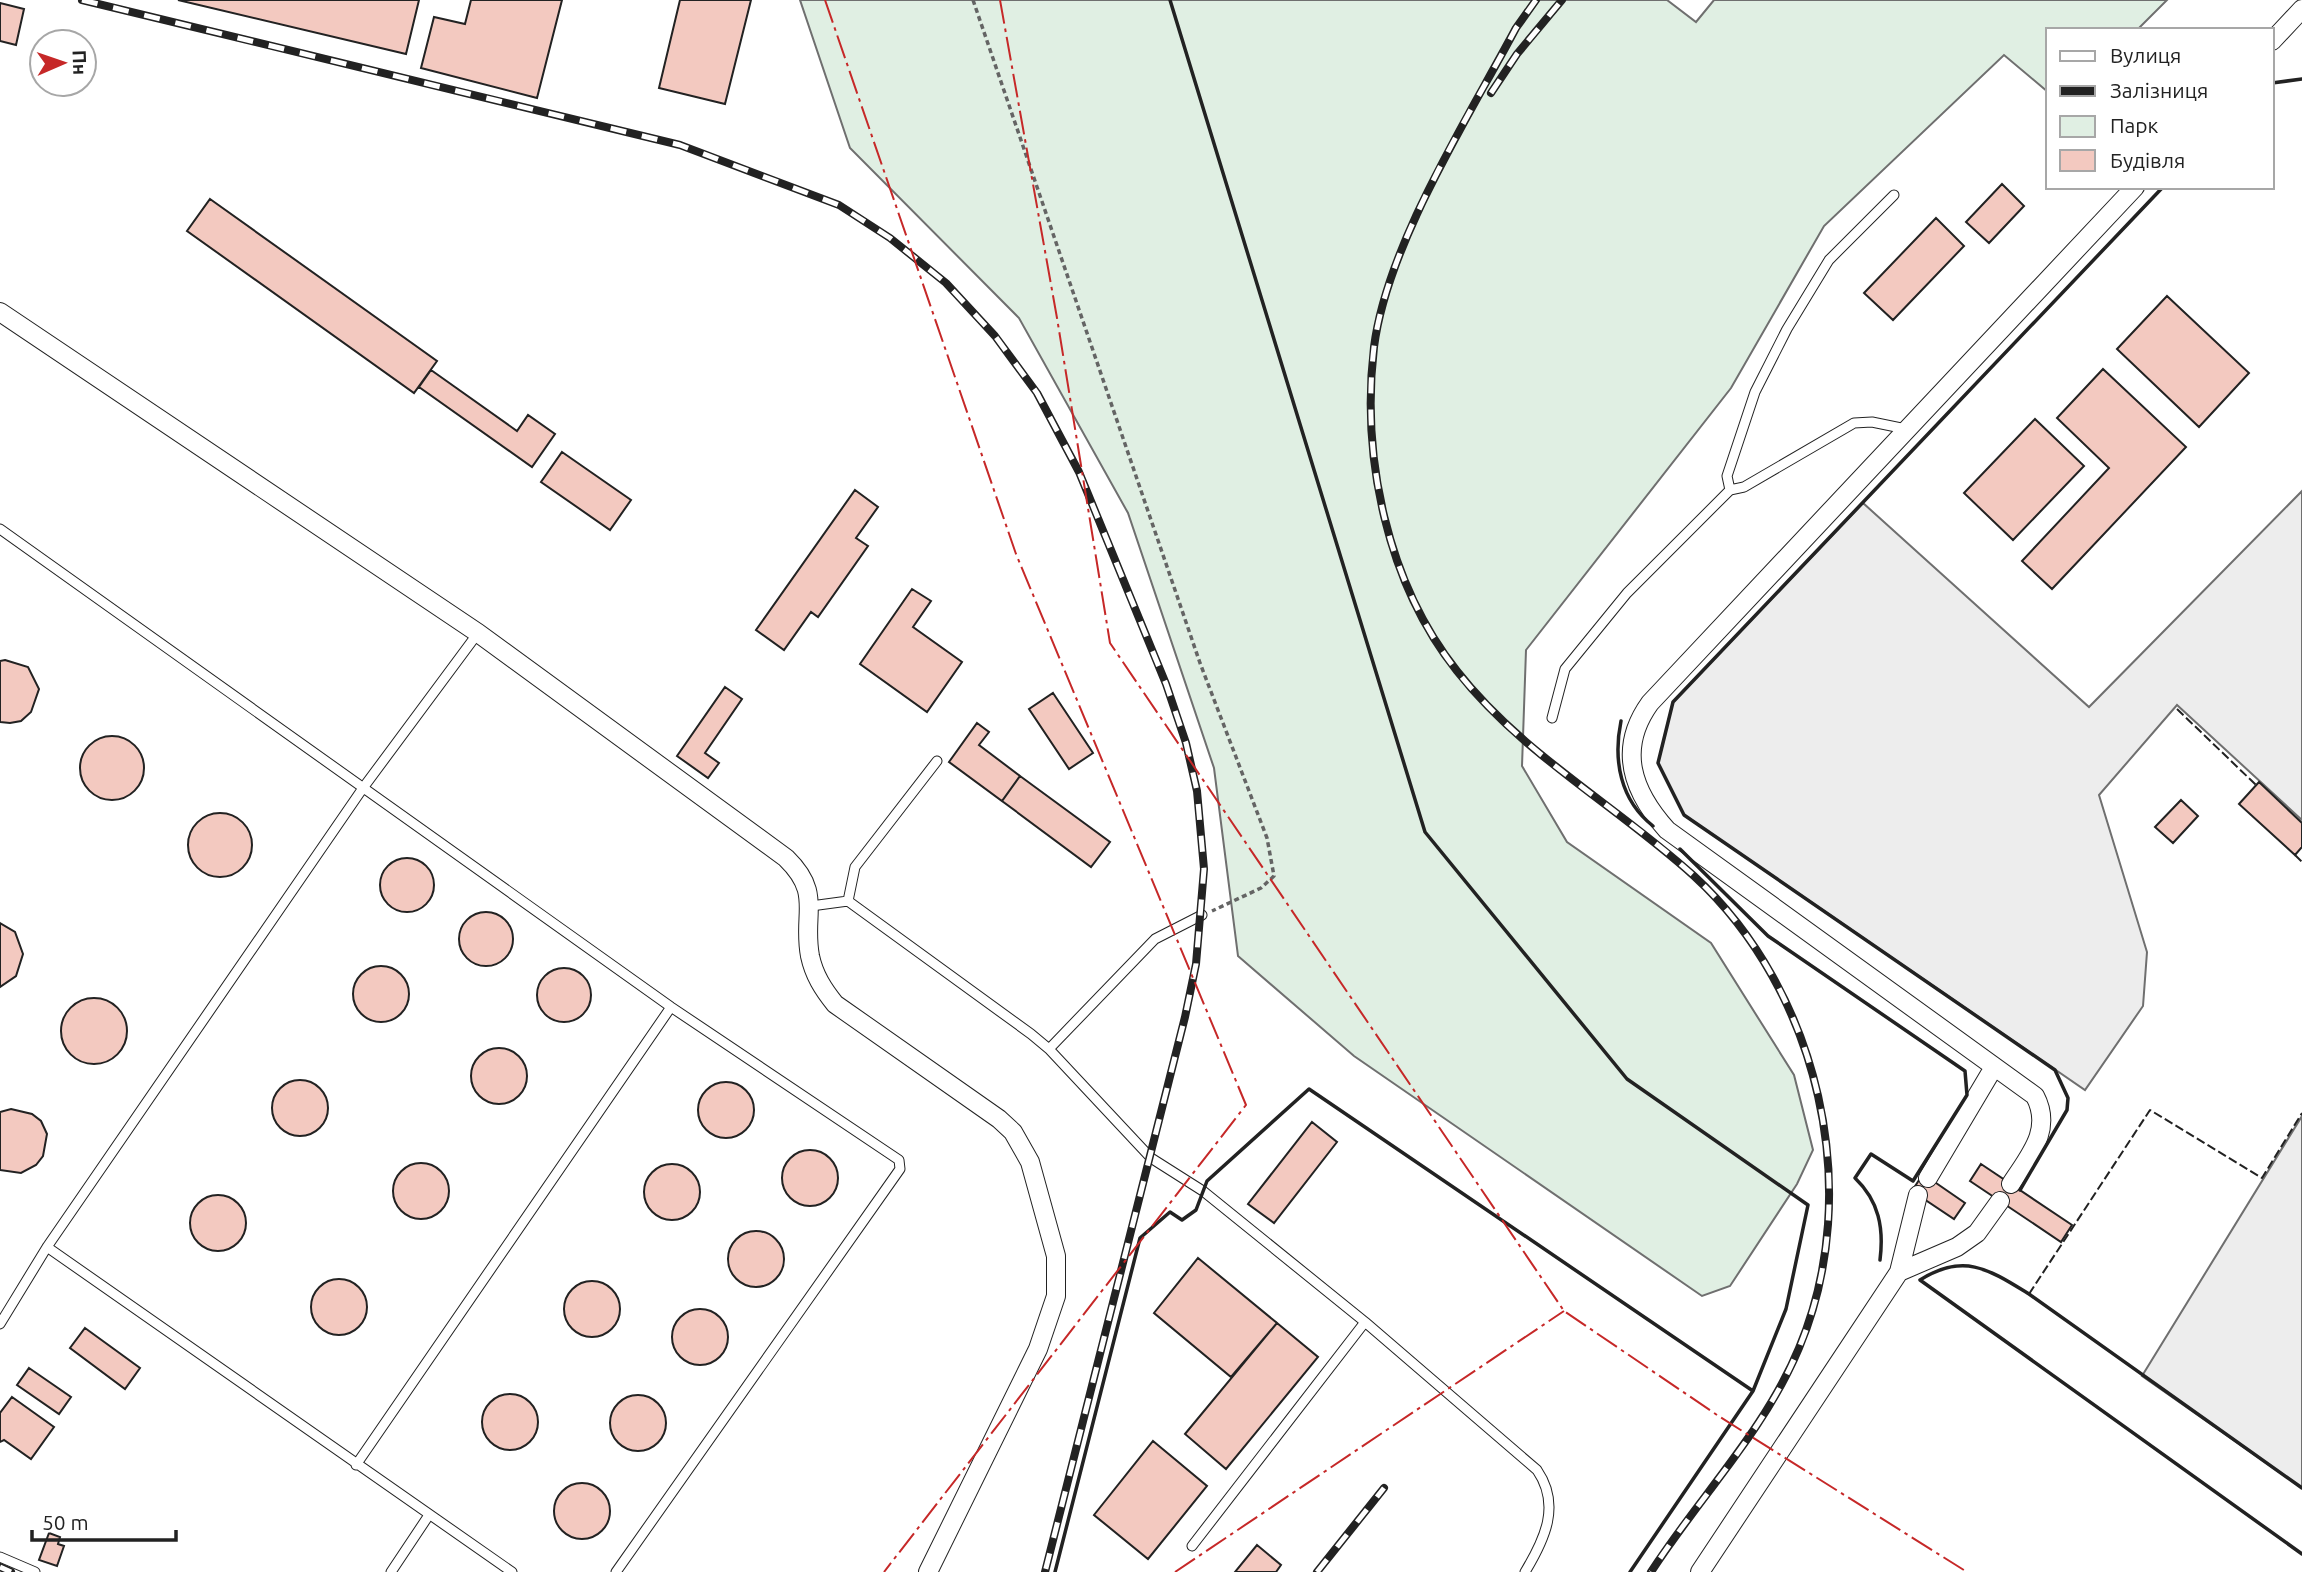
<svg xmlns="http://www.w3.org/2000/svg" width="2302" height="1572" font-family="Ubuntu,sans-serif">
<rect width="100%" height="100%" fill="#fff"/>
<path fill="#e0efe3" stroke="#6f6f6f" stroke-width="2" d="M800,0h867l29,22 18,-22h453l-30,30h-89v62l-44,-37 -180,171 -93,162 -205,262 -4,116 45,76 144,101 83,132 19,75 -16,34 -67,102 -28,10 -348,-240 -116,-100 -24,-188 -86,-255 -109,-195 -169,-170z"/>
<path fill="#ededed" stroke="#6f6f6f" stroke-width="2" d="M2302,491v329l-125,-115 -78,90 48,157 -4,54 -58,84 -401,-275 -26,-52 15,-61 190,-199 226,204z
M2302,1116v372l-160,-112z"/>
<path fill="#f3c9c0" stroke="#222" stroke-width="2" d="M178,0h241l-13,54z
M471,0h91l-25,98 -116,-30 13,-51 31,7z
M680,0h71l-26,104 -66,-16z
M0,3l24,6 -8,36 -16,-4z
M2002,184l22,22 -35,37 -23,-21z
M210,199l227,162 -23,32 -227,-162z
M1936,218l28,28 -71,74 -29,-27z
M2167,296l82,77 -50,54 -82,-78z
M2103,369l83,78 -134,142 -30,-28 87,-93 -52,-50z
M431,370l86,61 11,-16 27,19 -23,33 -113,-80z
M2035,419l49,47 -71,74 -49,-47z
M562,452l69,48 -21,30 -69,-48z
M855,490l23,17 -22,31 12,8 -50,71 -7,-5 -27,38 -28,-20z
M912,589l19,12 -18,26 49,35 -35,50 -67,-48z
M5,660l23,7 11,22 -8,23 -10,9 -11,2 -10,-1v-61z
M725,687l17,12 -37,54 14,10 -11,15 -31,-22z
M1053,693l40,60 -24,16 -40,-60z
M977,723l12,9 -10,13 41,31 -18,25 -53,-39z
M80 768a32 32 0 1 1 64 0a32 32 0 1 1-64 0Z
M1020,776l90,66 -19,25 -89,-66z
M2259,782l43,41v24l-7,8 -56,-51z
M2181,800l17,16 -25,27 -18,-16z
M188 845a32 32 0 1 1 64 0a32 32 0 1 1-64 0Z
M380 885a27 27 0 1 1 54 0a27 27 0 1 1-54 0Z
M459 939a27 27 0 1 1 54 0a27 27 0 1 1-54 0Z
M0,923l15,9 8,22 -7,22 -16,11z
M353 994a28 28 0 1 1 56 0a28 28 0 1 1-56 0Z
M537 995a27 27 0 1 1 54 0a27 27 0 1 1-54 0Z
M61 1031a33 33 0 1 1 66 0a33 33 0 1 1-66 0Z
M471 1076a28 28 0 1 1 56 0a28 28 0 1 1-56 0Z
M272 1108a28 28 0 1 1 56 0a28 28 0 1 1-56 0Z
M698 1110a28 28 0 1 1 56 0a28 28 0 1 1-56 0Z
M11,1109l21,5 9,7 6,13 -4,22 -7,9 -15,8 -21,-3v-58z
M1312,1122l25,20 -63,81 -26,-19z
M782 1178a28 28 0 1 1 56 0a28 28 0 1 1-56 0Z
M393 1191a28 28 0 1 1 56 0a28 28 0 1 1-56 0Z
M1981,1164l91,61 -11,17 -91,-61z
M644 1192a28 28 0 1 1 56 0a28 28 0 1 1-56 0Z
M1923,1174l42,29 -11,16 -42,-28z
M190 1223a28 28 0 1 1 56 0a28 28 0 1 1-56 0Z
M728 1259a28 28 0 1 1 56 0a28 28 0 1 1-56 0Z
M1198,1258l79,65 -46,54 -77,-64z
M311 1307a28 28 0 1 1 56 0a28 28 0 1 1-56 0Z
M564 1309a28 28 0 1 1 56 0a28 28 0 1 1-56 0Z
M672 1337a28 28 0 1 1 56 0a28 28 0 1 1-56 0Z
M1277,1323l41,34 -92,112 -41,-35z
M85,1328l55,40 -15,21 -55,-41z
M29,1368l42,29 -12,17 -42,-29z
M482 1422a28 28 0 1 1 56 0a28 28 0 1 1-56 0Z
M610 1423a28 28 0 1 1 56 0a28 28 0 1 1-56 0Z
M12,1397l42,30 -23,32 -27,-19 -4,2v-29z
M1153,1441l54,45 -59,73 -54,-44z
M554 1511a28 28 0 1 1 56 0a28 28 0 1 1-56 0Z
M49,1533l11,4 -2,7 6,2 -7,20 -18,-6z
M1257,1545l24,20 -5,7h-41z"/>
<g fill="none" stroke-linecap="round" stroke-linejoin="round">
<g stroke="#222" stroke-width="11">
<path id="lane" d="M1730,490l-3,-14 28,-84 32,-63 42,-69 65,-65
M0,529l671,478 228,153 1,9 -284,403
M1552,718l13,-49 62,-76 103,-103 14,-3 110,-64 18,-1 34,7
M848,901l7,-34 82,-106
M811,906l37,-5 183,133 18,15 102,109 52,33 162,131 172,148c24,35 8,69 -12,102
M1049,1049l106,-110 47,-24
M47,1247l465,325
M0,1324l47,-77 316,-459 115,-155
M356,1465l315,-458
M1192,1546l173,-224
M0,1557l35,15
M391,1572l38,-57"/>
</g>
<g stroke="#222" stroke-width="20">
<path id="street" d="M2272,41l30,-32
M0,312l478,321 308,225c37,36 16,55 24,98 4,19 13,33 25,48l164,115 14,13 17,30 26,94v40l-18,53 -110,223
M1928,1178l66,-111
M2011,1184c18,-28 42,-54 24,-88l-368,-266c-35,-39 -50,-81 -17,-127l485,-516
M1899,1272l58,-25 20,-14 23,-32
M1700,1572l199,-300 19,-77"/>
</g>
<path stroke="#646464" stroke-width="3.5" stroke-dasharray="5 3.5" stroke-linecap="butt" d="M973,0l227,663 67,175 7,38 -13,12 -49,23"/>
<use href="#lane" stroke="#fff" stroke-width="9"/>
<use href="#street" stroke="#fff" stroke-width="18"/>
<g stroke="#222" stroke-width="8">
<path id="rail" d="M82,0l598,145 159,60 51,33 56,45 49,53 42,57 42,79 87,212 20,59 11,48 7,78 -8,95 -11,53 -140,555
M1536,0l-20,28c-49,92 -129,217 -142,319 -13,110 13,236 83,324 65,83 160,135 237,205 125,115 171,315 105,472 -35,84 -99,148 -148,224
M1491,93l26,-39 45,-54
M0,1567l11,5
M1317,1572l67,-84"/>
</g>
<use href="#rail" stroke="#fff" stroke-width="5" stroke-dasharray="16" stroke-linecap="butt"/>
<path stroke="#222" stroke-width="2" stroke-dasharray="9 3.5" stroke-linecap="butt" d="M2177,709l79,76
M2295,855l7,7
M2029,1294l121,-184 112,68 40,-65"/>
<path stroke="#222" stroke-width="3.5" d="M1170,0l255,832 202,247 181,126 -22,104 -33,82
M2272,83l30,-4
M1621,721c-8,39 -1,79 32,105
M1680,849l88,87 197,135 2,24 -54,86 -42,-27 -16,24c24,23 29,50 25,82
M2020,1190l47,-80 1,-12 -13,-28 -371,-255 -26,-52 15,-61 490,-515
M2302,1488l-273,-194c-39,-24 -65,-42 -109,-14l382,274
M1055,1572l85,-334 30,-26 12,8 14,-10 11,-29 102,-92 444,302 -123,181"/>
<path stroke="#c62828" stroke-width="2" stroke-dasharray="24 5 3.5 5" stroke-linecap="butt" d="M825,0l191,554 230,551 -362,467
M1000,0l57,318 53,325 454,668 156,106 247,155
M1175,1572l389,-261"/>
</g>
<rect x="2046" y="28" width="228" height="161" fill="#ffffff" stroke="#a7a7a7" stroke-width="2"/>
<rect x="2060" y="51" width="35" height="10" fill="#ffffff" stroke="#a7a7a7" stroke-width="2"/>
<text x="2110" y="63" font-size="21" fill="#222222">Вулиця</text>
<rect x="2060" y="86" width="35" height="10" fill="#222222" stroke="#a7a7a7" stroke-width="2"/>
<text x="2110" y="98" font-size="21" fill="#222222">Залізниця</text>
<rect x="2060" y="116" width="35" height="21" fill="#e0efe3" stroke="#a7a7a7" stroke-width="2"/>
<text x="2110" y="133" font-size="21" fill="#222222">Парк</text>
<rect x="2060" y="150" width="35" height="21" fill="#f3c9c0" stroke="#a7a7a7" stroke-width="2"/>
<text x="2110" y="168" font-size="21" fill="#222222">Будівля</text>
<g transform="translate(63 63) rotate(88)"><circle r="33" fill="#ffffff" stroke="#a7a7a7" stroke-width="2"/>
<path d="M0-5L12 26L0 18L-12 26Z" fill="#c62828"/>
<text y="-10" font-size="19" font-weight="bold" text-anchor="middle" fill="#222222">Пн</text>
</g>
<path d="M32 1530v10h144v-10" fill="none" stroke="#222222" stroke-width="3.5"/>
<text x="42" y="1530" font-size="21" fill="#222222" stroke="#ffffff" stroke-width="5" paint-order="stroke">50 m</text>
</svg>
